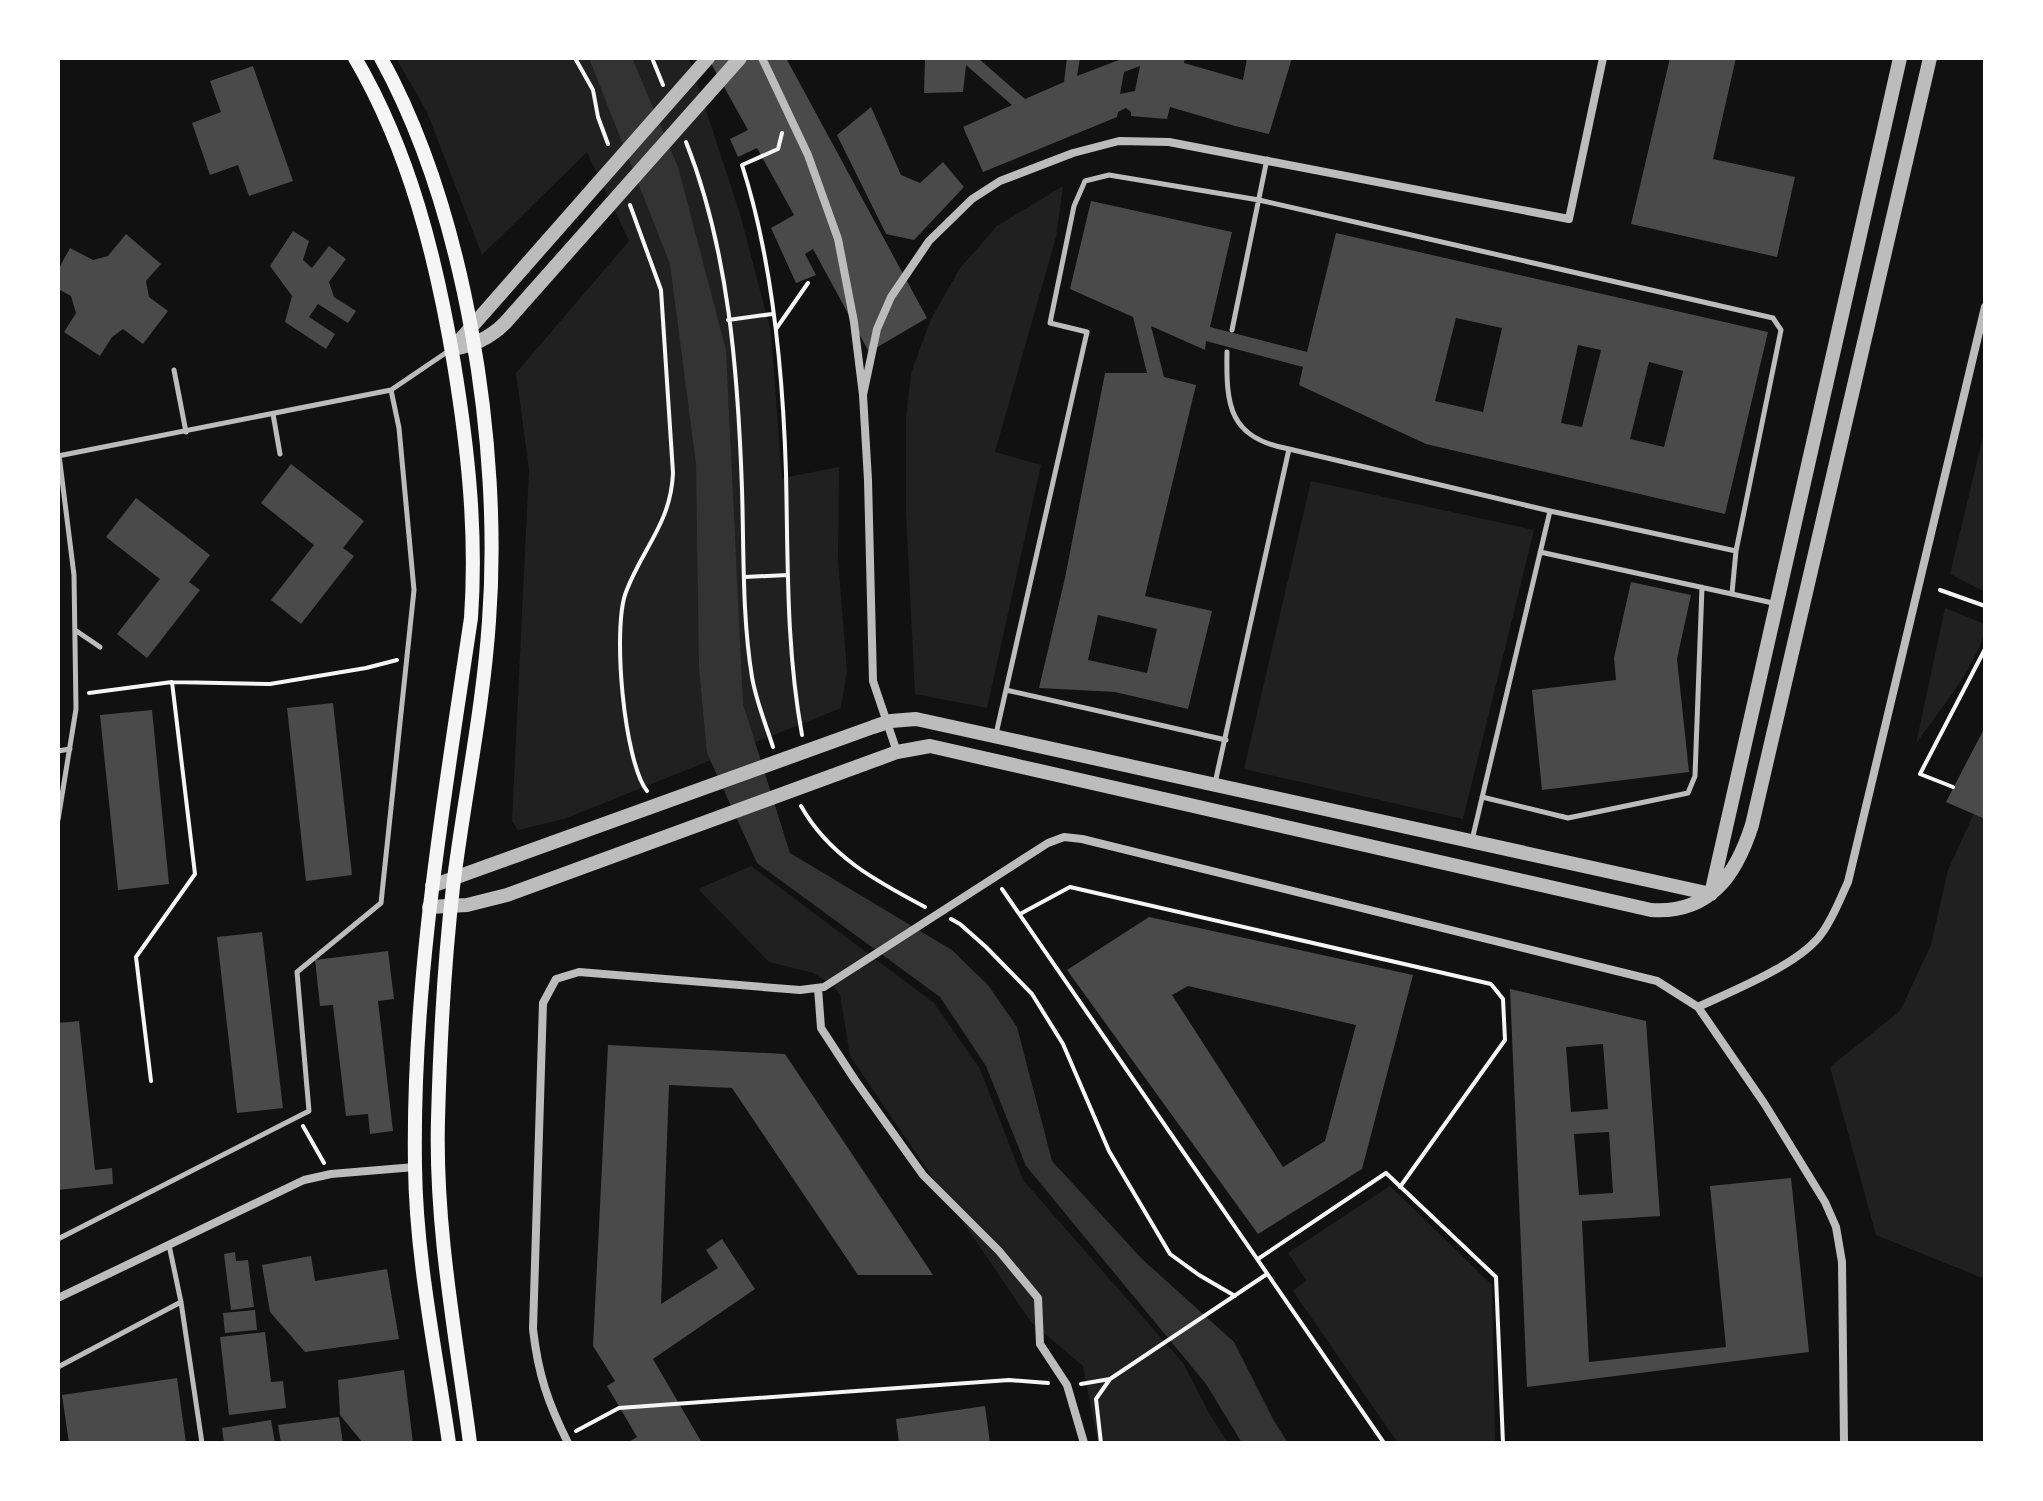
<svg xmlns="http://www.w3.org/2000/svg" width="2043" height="1501" font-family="Roboto,sans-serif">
<rect width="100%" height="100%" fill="#111"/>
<path fill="#202020" d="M396,58h293l51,156 31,118 11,146 57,-11 -1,94 9,110 -6,37 -277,111 -46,11 -6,-9 17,-352 -13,-96 113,-132 -42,-89 -105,103 -55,-143z
M1063,186l-7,51 -61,215 46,13 -54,243 -72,-14 -9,-181v-95l5,-45 20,-54 29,-51 37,-42z
M1985,428v164l-35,-18z
M1311,481l223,49 -71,289 -219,-50z
M1945,608l40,16c0,32 -50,92 -69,120z
M1974,813l11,6v460l-109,-44 -46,-168 70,-56 31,-66 17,-75z
M751,866l183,137 46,66 43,111 160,183 27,52 18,28h-130l-15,-77 -52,-44 -181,-266 -10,-62 -10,-11 -17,-10 -44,-11 -71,-73z
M1390,1186l102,99 3,158h-97l-105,-152 13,-11 -18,-27z"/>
<path fill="#333" d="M589,58h43l46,109 48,183 17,354 47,149 162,97 36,35 29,42 35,134 90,98 92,83 40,79 14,22h-46l-36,-59 -180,-218 -40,-100 -46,-69 -183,-134 -50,-110 -8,-85 -3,-204 -26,-200z"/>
<path fill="#4a4a4a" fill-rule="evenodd" d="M708,58h78l141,260 -58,34 -56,-103 -8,5 11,21 -20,8 -25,-55 23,-13 -37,-67 -19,9 -8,-18 18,-9z
M925,58h53l47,41 39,-17 3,-24h13l-3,18 47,-18h61l-1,5 59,17 4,-22h45l-23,76 -34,-8 -65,-19 -3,12 -36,-3v-4l-5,-4 -8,4 -1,5 -134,55 -20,-45 49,-22 -46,-40 -3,27 -39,1zM1140,66l-5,25 -15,3 4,-22z
M1670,58h66l-23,101 82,18 -18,80 -146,-33z
M253,66l40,115 -44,15 -11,-31 -28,10 -18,-52 29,-11 -11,-31z
M871,107l30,68 19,8 23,-21 21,25 -50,53 -28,-6 -49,-99z
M1091,201l141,31 -22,95 97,25 29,-119 432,99 -43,182 -299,-70 -127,-59 4,-18 -97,-26 -1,9 -54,-24 13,51 32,8 -51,211 67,15 -24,98 -73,-17 -76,-4 26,-110 40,-205h42l-14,-56 -63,-28zM1456,318l46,10 -19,84 -48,-11zM1578,345l23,5 -19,77 -21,-4zM1649,362l34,9 -19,76 -34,-8zM1098,615l59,14 -10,44 -59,-13z
M293,231l16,10 -6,19 9,8 17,-22 17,13 -17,23 5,15 22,14 -8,12 -30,-19 -9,13 26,17 -9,15 -41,-27 7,-26 -22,-30z
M126,234l35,30 -15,17 3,16 19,14 -25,33 -20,-15 -11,8 -12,19 -36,-24 12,-19 -5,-17 -13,-7v-19l12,-22 23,12 15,-4z
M291,464l73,57 -21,27 11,8 -53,68 -30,-24 43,-55 -53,-42z
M136,498l74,57 -21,27 11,8 -53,68 -30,-24 43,-55 -54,-42z
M1631,582l60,13 -14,64 12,113 -147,18 -10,-100 84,-10 -2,-22z
M333,703l19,172 -46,6 -19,-173z
M152,710l17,174 -51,6 -18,-175z
M1985,727v92l-39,-17z
M1149,917l264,58 -51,194 -104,65 -191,-264zM1188,986l168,39 -31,116 -42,26 -111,-172z
M262,932l21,176 -46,5 -20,-176z
M388,951l6,48 -16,2 15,130 -23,3 -2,-20 -22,2 -13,-111 -13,1 -5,-46z
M1510,989l136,32 14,195 -78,5 7,141 137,-15 -16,-161 81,-8 18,174 -282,35zM1603,1044l5,65 -37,3 -5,-65zM1609,1132l4,61 -34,2 -5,-61z
M79,1021l16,149 17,-2 1,16 -55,6v-167z
M608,1045l177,9 148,221h-75l-126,-187 -63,-3 -8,219 57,-36 -12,-18 16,-11 33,50 -102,70 49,84h-75l10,-6 -30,-51 8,-5 -22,-35z
M235,1252l1,9 12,-1 6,47 -23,3 -7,-56z
M311,1256l4,25 72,-12 12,70 -94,13 -35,-40 -8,-47z
M255,1310l2,20 -32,3 -2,-20z
M265,1332l6,50 12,-1 3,27 -57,7 -9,-78z
M404,1370l9,73h-50l-23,-28 -2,-35z
M177,1378l9,65h-117l-7,-48z
M985,1406l5,37h-91l-3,-24z
M339,1417l4,26h-62l-3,-18z
M271,1420l4,23h-51l-2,-15z"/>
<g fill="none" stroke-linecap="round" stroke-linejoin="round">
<path stroke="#f5f5f5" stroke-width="4" d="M575,58l18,32 5,27 10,27
M652,58l11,27
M782,133l-4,16 -36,16c30,93 41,209 44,308 2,87 0,175 16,262
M686,142c43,108 52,232 56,347 2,62 0,127 10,188 4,24 14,48 21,70
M630,205l31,85 12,183c-2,50 -31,76 -47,119 -14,36 -2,170 21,199
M728,320l44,-6
M776,329l32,-46
M745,577l43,-2
M1940,590l45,16
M89,693l83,-11 98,2 96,-16 31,-8
M1953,787l-33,-13 65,-125
M801,806c28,50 75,75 124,101
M1002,889l382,554
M1020,914l50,-27 421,97 12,15 2,41 -105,147
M951,919l9,5 26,23 46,47 31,50 46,107 61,103 29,21 36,21
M151,1081l-15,-124 59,-83 -23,-192
M303,1126l21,37
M1258,1259l128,-86 110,104 7,166
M1081,1384l29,-5
M576,1431l43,-23 390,-28 39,3
M1101,1443l-5,-44 14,-20 157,-105"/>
<path stroke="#bcbcbc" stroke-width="5" d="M1232,330l35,-171
M1227,352c-1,54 2,86 62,97
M174,370l12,62
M273,414l7,40
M58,456l333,-66 59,-40
M1540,552l233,51
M75,630l25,17
M1006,690l220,50
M996,734l91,-402 -37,-9 24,-117 11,-25 24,-6 150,25 514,118 8,12 -45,221 -4,42
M58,751l12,-2
M1215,783l74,-334 261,62 186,40
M1482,797l86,21 120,-25 7,-17 7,-189
M58,820l18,-111 -2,-134 -15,-120
M1472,840l78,-329
M58,1239l251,-128 -12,-139 84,-69 33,-313 -15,-162 -8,-38
M169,1245l12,57 21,141
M58,1367l123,-65"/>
<path stroke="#bcbcbc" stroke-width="8" d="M762,58l46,97 30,84 16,83 9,73 5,85 5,201 24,71
M863,395l14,-66 14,-32 38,-56 43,-42 28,-18 73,-28 46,-12 50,1 400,77 34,-161
M818,988l3,40 34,52 68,95 76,76 39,47 2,46 27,41 17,58
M1698,1007c34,-16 103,-43 124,-74 11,-15 18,-34 26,-51l137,-575
M58,1298l246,-118 27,-6 84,-7
M568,1443c-20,-40 -30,-69 -35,-114l10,-326 13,-24 23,-7 221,18 24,-3 224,-144 16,-6 18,2 575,142 41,26 66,96 61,99 11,25 6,35 2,181"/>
<path stroke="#bcbcbc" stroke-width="14" d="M452,349c21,-3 38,-11 53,-26l235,-265
M452,349l256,-291
M432,886l441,-159 18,-6 25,-2 795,175
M1711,894l189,-836
M429,907l38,-2 40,-10 390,-143 33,-6 721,164c59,4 85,-35 101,-85l178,-767"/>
<path stroke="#f5f5f5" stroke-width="14" d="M355,58c55,94 81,200 99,306 14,85 23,168 17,254 -27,182 -59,364 -56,548 1,93 21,186 34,277
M381,58c85,155 121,388 108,563 -6,89 -25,177 -36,266 -9,77 -13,156 -15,233 -3,108 18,216 32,323"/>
</g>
<rect width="2043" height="1501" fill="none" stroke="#ffffff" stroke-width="120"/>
</svg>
